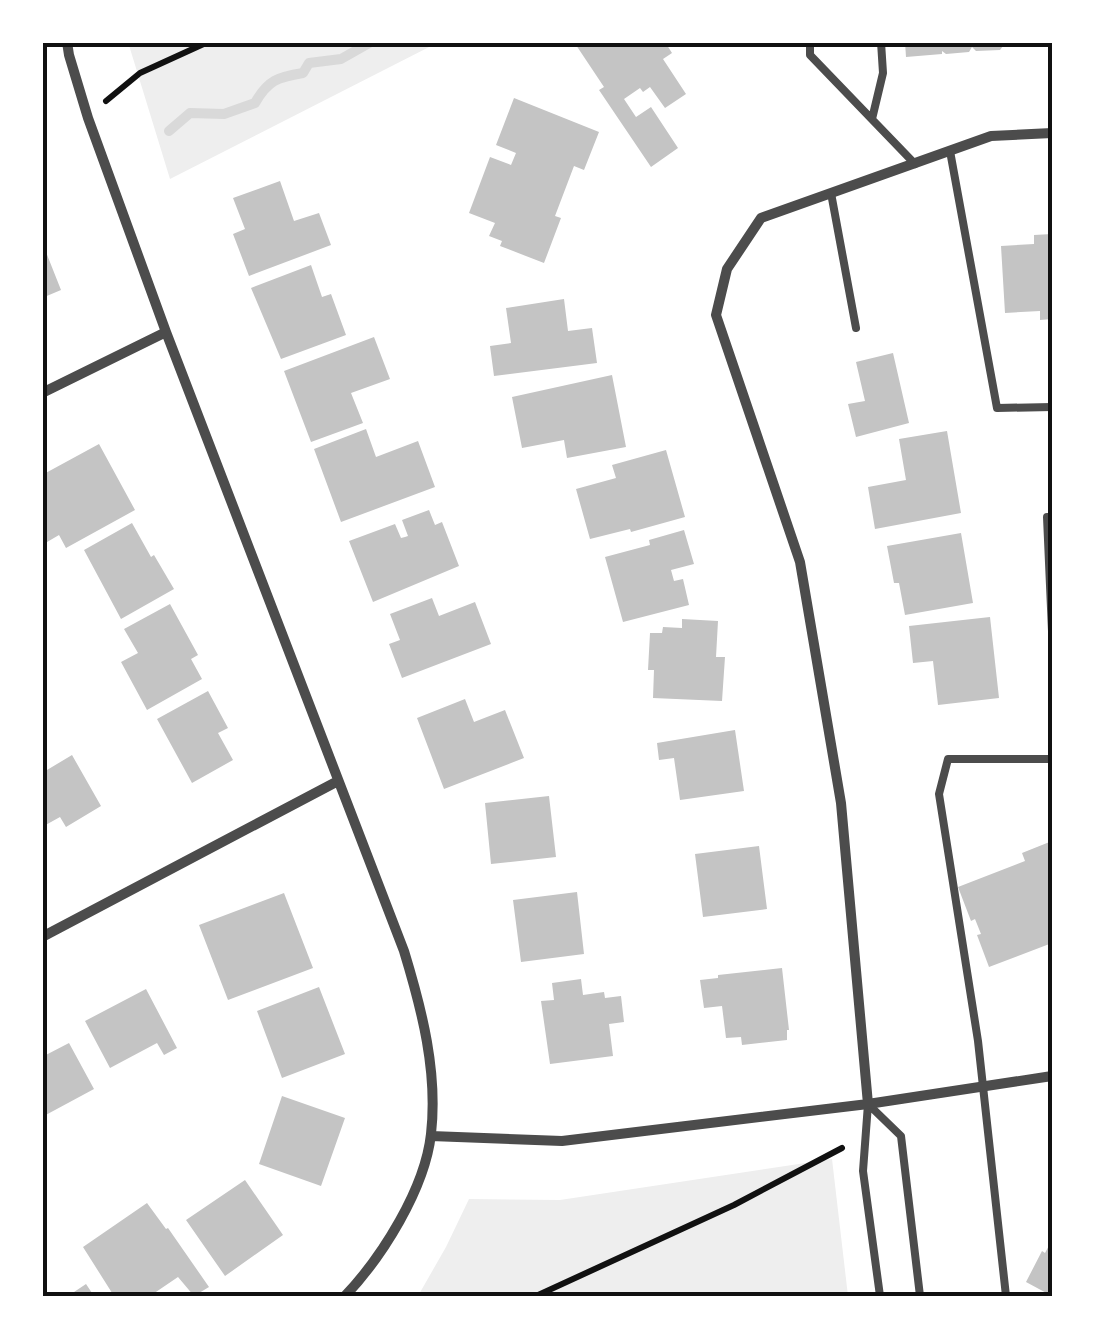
<svg xmlns="http://www.w3.org/2000/svg" width="1095" height="1339" font-family="'Work Sans',sans-serif">
<rect width="100%" height="100%" fill="#fff"/>
<path fill="#eee" d="M128,42l309,1 -267,136z
M832,1159l16,137h-430l28,-49 23,-48 91,1z"/>
<g fill="none" stroke-linecap="round" stroke-linejoin="round">
<path stroke="#d9d9d9" stroke-width="10" d="M169,131l21,-18 34,1 31,-11c13,-23 23,-26 48,-30l6,-10 32,-4 30,-17"/>
</g>
<path fill="#c4c4c4" d="M574,42h91l7,11 -9,6 23,35 -21,14 -15,-21 -7,5 -3,-4 -16,11 12,18 15,-10 27,41 -27,19 -52,-77 5,-3z
M905,42h98v4l-3,4 -24,1 -4,-4 -3,5 -23,2 -4,-3v3l-36,3z
M514,98l85,34 -15,38 -10,-4 -19,50 6,2 -17,45 -44,-17 2,-5 -13,-5 6,-13 -26,-10 21,-56 21,8 5,-12 -20,-8z
M280,181l14,40 25,-8 12,32 -82,31 -16,-42 12,-5 -12,-31z
M1052,234v85l-12,1v-9l-35,2 -4,-67 33,-2v-9z
M42,242l19,48 -19,8z
M311,265l11,32 9,-3 15,41 -65,24 -30,-71z
M564,299l4,32 24,-3 5,35 -103,13 -4,-30 21,-3 -5,-35z
M374,337l16,42 -39,14 12,30 -52,19 -27,-71z
M893,353l16,70 -53,14 -8,-33 17,-3 -9,-39z
M612,375l14,72 -59,11 -3,-18 -42,8 -10,-51z
M366,429l10,28 42,-16 17,46 -94,35 -27,-73z
M947,431l14,82 -86,16 -7,-42 38,-7 -7,-41z
M99,444l36,66 -69,38 -7,-13 -17,10v-70z
M666,450l19,67 -54,15 -1,-3 -40,10 -14,-50 40,-11 -4,-13z
M429,510l6,15 7,-3 17,44 -86,36 -24,-61 46,-17 6,14 4,-1 3,-1 -6,-16z
M132,523l19,34 3,-2 20,34 -53,30 -37,-69z
M684,530l10,34 -23,6 3,11 9,-2 6,26 -66,17 -18,-65 45,-12 -1,-5z
M961,533l12,70 -68,12 -6,-32h-5l-7,-37z
M432,598l7,18 36,-14 16,42 -89,34 -13,-34 11,-4 -10,-26z
M170,604l28,51 -7,4 11,20 -55,31 -26,-48 17,-9 -14,-24z
M990,617l9,81 -61,7 -5,-44 -20,2 -4,-37z
M682,619l36,2 -2,36h9l-3,44 -69,-3 1,-28h-6l2,-37h12l1,-6 19,1z
M208,691l20,37 -10,5 15,27 -41,23 -35,-64z
M465,699l9,23 31,-12 19,48 -80,31 -27,-71z
M735,730l9,61 -64,9 -6,-42 -15,2 -2,-17z
M72,755l29,51 -35,21 -6,-10 -18,10v-54z
M549,796l7,61 -65,7 -6,-61z
M1052,841v102l-63,24 -12,-32 4,-1 -6,-15 -4,2 -13,-34 67,-26 -3,-8z
M759,846l8,63 -64,8 -8,-63z
M577,892l7,62 -63,8 -8,-62z
M284,893l29,75 -85,32 -29,-75z
M782,968l7,62h-2v10l-45,5 -1,-8 -15,1 -4,-32 -18,2 -4,-28 18,-2v-3z
M581,979l2,16 21,-3 1,6 16,-2 3,26 -15,2 4,32 -63,8 -9,-63 13,-1 -2,-17z
M319,987l26,67 -63,24 -25,-67z
M146,989l31,59 -13,7 -7,-12 -47,25 -25,-47z
M69,1043l25,46 -52,28v-60z
M282,1096l63,22 -24,68 -62,-22z
M245,1180l38,55 -58,41 -39,-56z
M147,1203l19,26 2,-1 41,59 -15,9 -16,-19 -28,19h-36l-31,-49z
M1052,1240v56l-26,-14 16,-31 3,2z
M86,1284l8,12h-26z"/>
<g fill="none" stroke-linecap="round" stroke-linejoin="round">
<path stroke="#111" stroke-width="6" d="M106,101l34,-28 68,-31
M536,1296l198,-91 108,-57"/>
<path stroke="#4c4c4c" stroke-width="8" d="M810,42v13l105,109
M872,119l11,-46 -2,-31
M950,151l47,257 55,-1
M831,193l25,135
M1052,517h-5l5,114
M868,1104l33,32 19,160
M868,1104l-5,67 17,125
M1006,1296l-28,-255 -39,-247 9,-35h104"/>
<path stroke="#4c4c4c" stroke-width="10" d="M67,42l2,13 19,63 78,214 238,619c18,59 34,121 27,183 -6,55 -49,123 -86,162
M42,393l124,-61
M42,937l296,-156
M868,1104l-27,-301 -41,-241 -84,-247 11,-46 34,-51 230,-82 61,-3
M431,1136l131,5 306,-37 184,-28"/>
</g>
<rect width="1095" height="1339" fill="none" stroke="#ffffff" stroke-width="90"/>
<rect x="45" y="45" width="1005" height="1249" fill="none" stroke="#111" stroke-width="4"/>
</svg>
